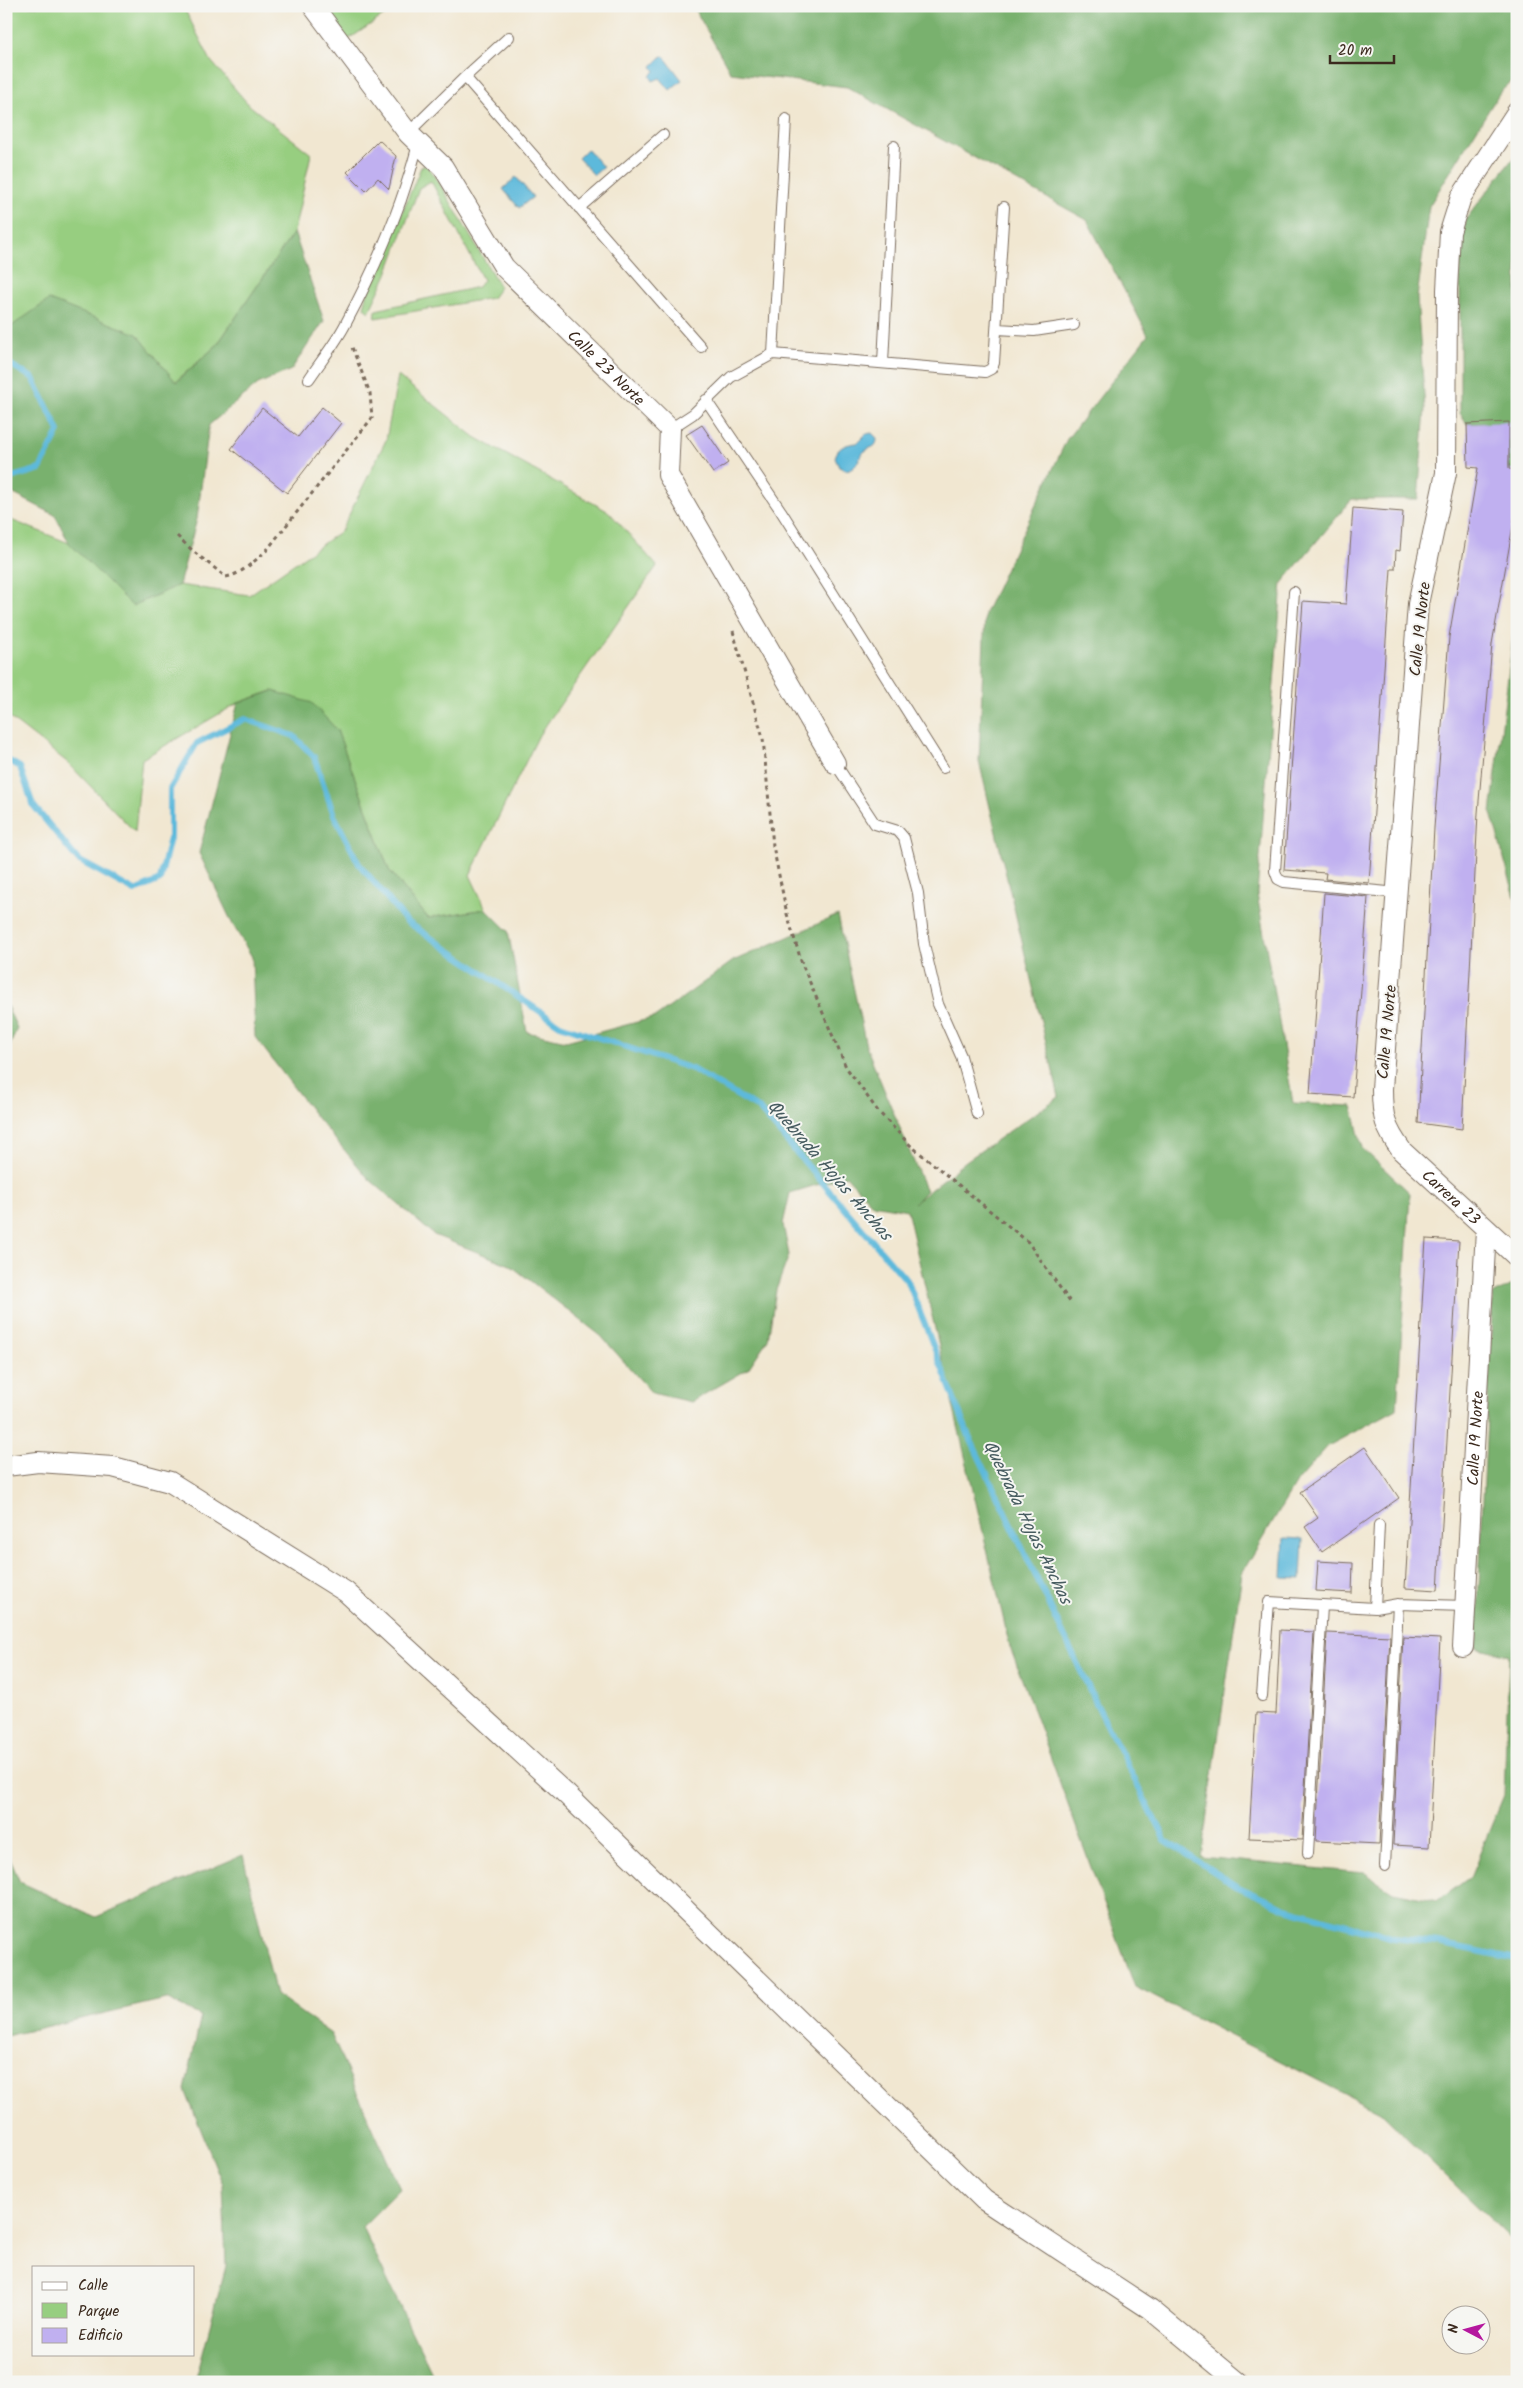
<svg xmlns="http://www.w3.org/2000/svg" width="1523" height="2388" font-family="Kalam,sans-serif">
<rect width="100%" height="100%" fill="#f6f6f2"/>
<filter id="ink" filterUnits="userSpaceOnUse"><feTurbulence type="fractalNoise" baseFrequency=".02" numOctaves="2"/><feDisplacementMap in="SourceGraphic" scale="10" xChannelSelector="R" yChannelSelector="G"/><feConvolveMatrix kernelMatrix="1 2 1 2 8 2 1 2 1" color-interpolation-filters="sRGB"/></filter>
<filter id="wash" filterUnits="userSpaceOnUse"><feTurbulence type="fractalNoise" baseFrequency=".0096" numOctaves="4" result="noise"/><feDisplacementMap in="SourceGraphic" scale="20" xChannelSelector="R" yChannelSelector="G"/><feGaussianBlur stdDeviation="1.12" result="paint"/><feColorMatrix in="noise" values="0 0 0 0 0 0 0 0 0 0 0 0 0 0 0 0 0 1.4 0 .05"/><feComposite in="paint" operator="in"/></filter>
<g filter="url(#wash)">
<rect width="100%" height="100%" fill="#f1e7d1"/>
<path fill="#97ce80" stroke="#697c4f" d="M6,6h177l28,55 38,44 62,49 -17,78 -77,113 -42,37 -38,-48 -131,-4z
M323,6h75l-52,35z
M426,165l14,19 60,103 -8,11 -117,20 1,-8 102,-23 5,-7 -52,-99 -12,7 -32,86 -18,38 -5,-4 3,-13 47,-111 7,-17z
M398,376l77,61 134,75 48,54 -118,169 -69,140 16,34 -58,9 -39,-48 -52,-139 -65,-40 -34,12 -96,56 -7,73 -68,-70 -61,-47v-197l63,25 63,63 47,-21 70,10 92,-64 45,-91z"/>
<path fill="#79b16e" stroke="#5a6e46" d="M693,6h824v71l-17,15 -71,114 -12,92 8,111 -7,90h-66l-70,84 -25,311 36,209 59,3 10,42 48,45 -13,216 -69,37 -31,35 -55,92 -41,284 163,16 29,19 45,9 32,-24 34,-82 5,-140 -33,-8 17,-353 24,-11v962l-137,-133 -245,-125 -125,-340 -103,-437 -35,-6 -26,-28 -56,17 -7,31 6,31 -13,35 -8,49 -20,30 -57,33 -39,-9 -51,-57 -91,-71 -76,-30 -65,-56 -52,-61 -62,-81 -3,-80 -19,-32 -34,-72 39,-150 35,-12 39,12 25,27 52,140 39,48 58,-9 22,22 19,101 39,9 90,-24 77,-56 105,-46 28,131 60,145 -12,12 52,-42 93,-64 -80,-336 6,-148 82,-174 81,-104 -61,-115 -240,-133 -116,-14z
M1517,153v317l-8,-1 -1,-46 -41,1 -7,-11v-163l6,-31z
M294,232l30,89 -33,49 -33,14 -49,41 -12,94 -18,66 -47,21 -63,-63 -14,-28 -49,-25v-160l43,-30 88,34 39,48 41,-37z
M1517,604v300l-26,-91z
M6,1004l11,24 -11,28z
M6,1850l14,32 76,35 147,-62 33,140 55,39 69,155 -38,38 74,155h-241l31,-116 -3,-81 -38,-95 16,-74 -35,-17 -160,37z"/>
<path fill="#5db9db" stroke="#4c727c" d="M663,55l19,25 -12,10 -10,-12 -7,3 -3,-5 5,-5 -3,-5z
M587,149l16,18 -9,8 -16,-17z
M516,177l17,20 -14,11 -16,-19z
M872,433l5,5c0,10 -5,8 -12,13 -8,6 -5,16 -19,19l-7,-3 -4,-9c2,-11 11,-14 22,-15l9,-9z
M1284,1538l19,1 -2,40 -19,-1z"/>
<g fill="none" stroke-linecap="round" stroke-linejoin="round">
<path stroke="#5db9db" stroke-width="6" d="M6,362l27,16 26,53 -19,38 -34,10
M6,759l14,8 13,38 45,55 57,31 25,-11 10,-42v-49l27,-46 48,-24 49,17 20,21 20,58 25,49 47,57 154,104 132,44 66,39 150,174 61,154 128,269 68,135 71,46 50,22 108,30 44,5 79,16"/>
</g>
<g id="blocks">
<path fill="#c0b0f0" d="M379,140l17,16 -7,33 -11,-11 -12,13 -19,-19z
M322,407l19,16 -54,70 -56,-44 31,-41 36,29z
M1509,422v47l8,1v33l-25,141 -14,169 -16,316 -44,-6 16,-295 15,-191 29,-169 -10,-1 -1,-43z
M702,425l26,38 -15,10 -27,-38z
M1353,508l50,4 -3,39 -4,-1 -1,19h-4l-22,314 -44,-4 1,-6 -42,-3 19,-269 43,3z
M1324,893l44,4 -15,200 -43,-3z
M1426,1239l33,2 -21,349 -33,-2z
M1365,1447l34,51 -77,54 -17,-25 13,-9 -18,-26z
M1318,1561l35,2 -1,30 -36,-2z
M1280,1630l34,2 -12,208 -53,-2 7,-125 20,1z
M1327,1633l63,3 -11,208 -63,-3z
M1403,1637l37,2 -11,208 -36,-2z"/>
</g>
</g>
<g filter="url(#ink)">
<use href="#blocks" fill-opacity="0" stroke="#7b6c5d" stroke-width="1"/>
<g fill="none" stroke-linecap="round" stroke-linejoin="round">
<g stroke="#7b6c5d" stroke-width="12">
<path id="lane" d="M465,77l236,270
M408,133l57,-56 44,-40
M579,208l84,-73
M997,329l37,2 40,-6
M773,354l13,-235
M883,363l11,-217
M309,379c12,-18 26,-35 36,-54 31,-58 57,-118 73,-181
M706,400l75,111 162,257
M670,429l23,-15 38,-37 42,-23 212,18 6,-3 3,-6 10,-156
M1294,592l-19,279 3,8 6,3 114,11
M835,763l40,61 23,7 6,7 14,55 6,51 14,60 23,52 16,58
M1375,1608l4,-83
M1262,1696l7,-94 106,6 23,-4 68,2
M1308,1853l14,-247
M1385,1866l13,-262"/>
</g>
<g stroke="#7b6c5d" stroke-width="22">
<g id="street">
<path id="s1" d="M313,6l95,127 35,34 61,100 166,162 -2,46 167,288"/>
<path id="s2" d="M1517,112l-56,85 -11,35 -3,58 -1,183 -28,131 -36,485c0,28 3,39 20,62l115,106"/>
<path d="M6,1466l32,-4 75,5 57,15 176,110 218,200 420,408 166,109 88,73"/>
<path id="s3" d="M1463,1647l23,-417"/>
</g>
</g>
<path stroke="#7b6c5d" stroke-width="3" stroke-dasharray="4 4" stroke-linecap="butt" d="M177,536l17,16 32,25c16,-3 27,-15 40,-26l106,-133 -2,-25 -19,-48
M733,631l30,107 10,108 14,68 15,50 44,103 31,43 33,35 118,97 42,60"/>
<use href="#lane" stroke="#fff" stroke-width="10"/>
<use href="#street" stroke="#fff" stroke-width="20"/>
</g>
</g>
<g text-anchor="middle" stroke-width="4" stroke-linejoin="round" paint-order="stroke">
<g font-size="16" fill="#3b2a1e" stroke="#f6f6f2">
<text dy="6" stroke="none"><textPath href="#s1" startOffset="468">Calle 23 Norte</textPath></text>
<text transform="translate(1419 629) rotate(-84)" y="6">Calle 19 Norte</text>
<text transform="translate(1386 1032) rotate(-85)" y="6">Calle 19 Norte</text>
<text dy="6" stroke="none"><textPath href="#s2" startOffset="1134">Carrera 23</textPath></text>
<text dy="6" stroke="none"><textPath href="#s3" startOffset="209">Calle 19 Norte</textPath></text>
</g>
<g font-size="18" font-style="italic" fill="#475c60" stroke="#f6f6f2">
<text transform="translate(830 1170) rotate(49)" y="6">Quebrada Hojas Anchas</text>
<text transform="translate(1028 1522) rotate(64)" y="6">Quebrada Hojas Anchas</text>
</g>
</g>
<rect width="1523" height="2388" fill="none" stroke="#f6f6f2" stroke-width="25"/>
<rect x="32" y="2266" width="162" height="90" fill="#f6f6f2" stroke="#aba49d"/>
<rect x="42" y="2282" width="25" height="8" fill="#ffffff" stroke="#aba49d"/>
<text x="78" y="2290" font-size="15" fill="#3b2a1e">Calle</text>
<rect x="42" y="2303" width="25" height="15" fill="#97ce80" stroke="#aba49d"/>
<text x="78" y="2316" font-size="15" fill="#3b2a1e">Parque</text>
<rect x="42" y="2328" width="25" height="15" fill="#c0b0f0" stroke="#aba49d"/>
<text x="78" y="2340" font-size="15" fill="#3b2a1e">Edificio</text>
<g transform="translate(1466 2330) rotate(276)"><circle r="24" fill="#f6f6f2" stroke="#aba49d"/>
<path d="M0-4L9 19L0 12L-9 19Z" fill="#b5179e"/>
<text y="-8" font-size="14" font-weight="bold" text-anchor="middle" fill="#3b2a1e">N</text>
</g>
<path d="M1330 55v8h64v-8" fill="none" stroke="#3b2a1e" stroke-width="2.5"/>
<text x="1338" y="55" font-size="15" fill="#3b2a1e" stroke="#f6f6f2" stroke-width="4" paint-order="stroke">20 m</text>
</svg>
